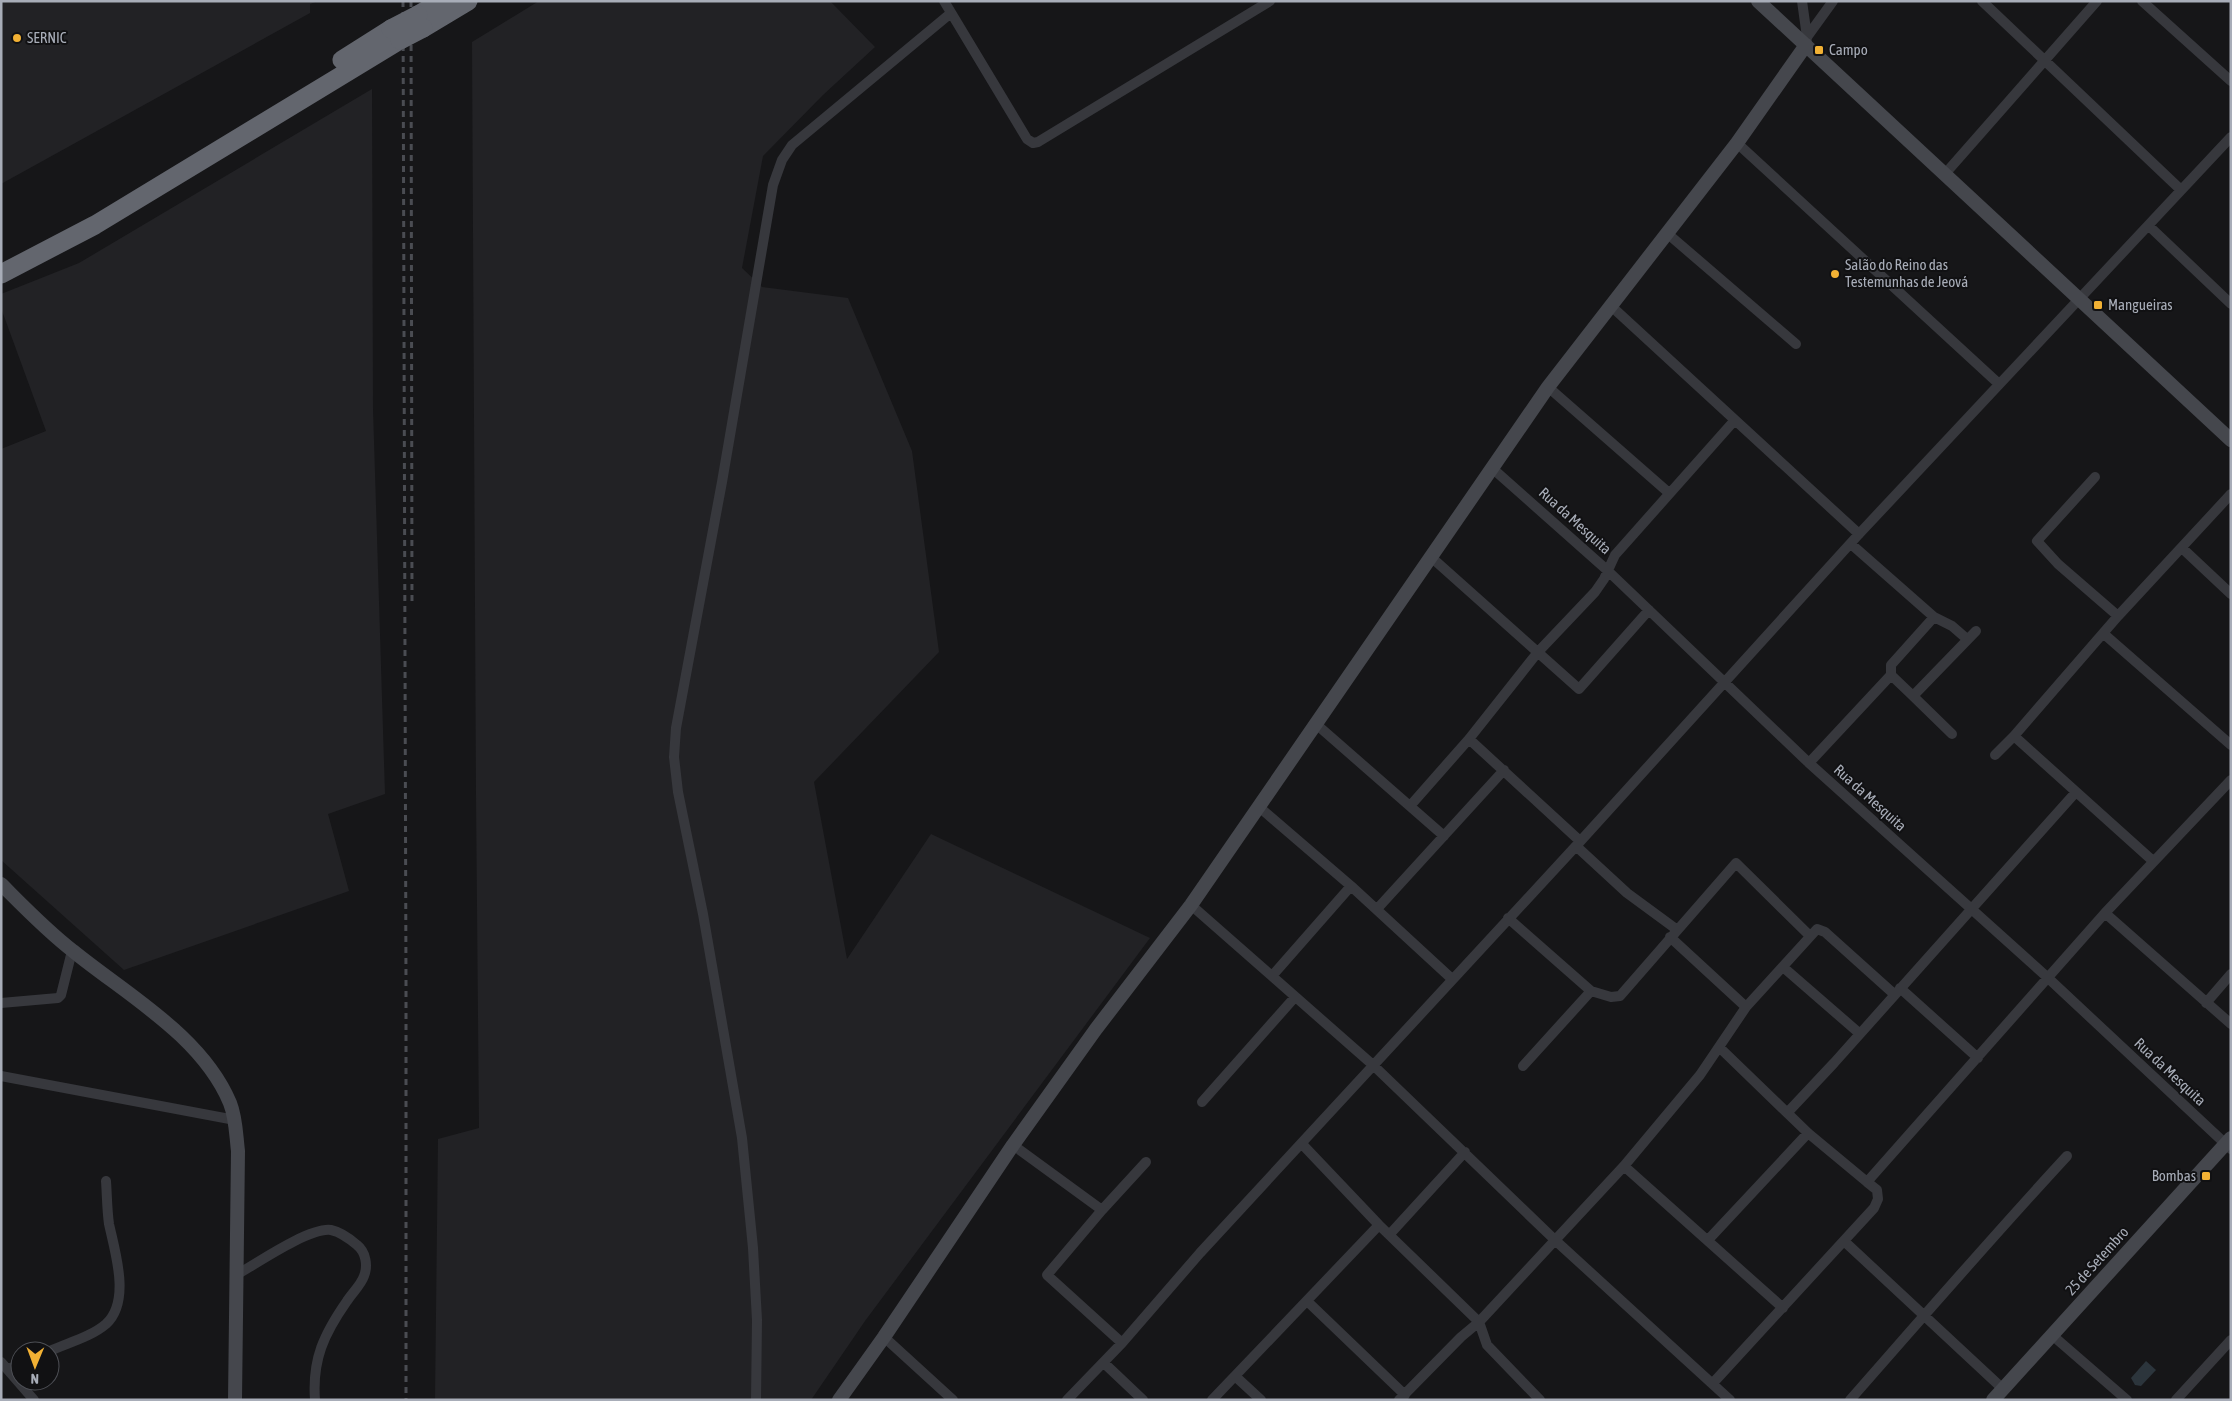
<svg xmlns="http://www.w3.org/2000/svg" width="2232" height="1401" font-family="'Asap Condensed',sans-serif">
<rect width="100%" height="100%" fill="#161618"/>
<path fill="#222225" d="M1,1h317l-8,3v9l-309,171z
M539,1h291l45,46 -52,48 -60,61 -21,112 20,19 86,11 64,153 27,201 -125,130 33,177 84,-125 219,104 -285,383 -54,79h-376l3,-261 41,-11 -3,-333 -4,-753z
M372,89l1,320 12,385 -57,20 21,77 -225,79 -123,-110v-411l45,-18 -45,-123v-14l78,-31z"/>
<path fill="#2c353c" d="M2146,1361l10,9 -15,16 -6,-1 -4,-7z"/>
<g fill="none" stroke-linecap="round" stroke-linejoin="round">
<path stroke="#37383d" stroke-width="10" d="M944,1l83,138 6,4 5,-1 232,-141
M1802,1l5,36
M1982,1l199,189
M2142,1l89,80
M1806,45l1,-8 26,-36
M1737,143l262,241
M1944,175l153,-174
M2149,226l82,78
M1668,234l128,110
M1610,305l249,229
M1548,387l121,106
M1492,468l115,102 202,193 238,214 184,172
M2095,477l-58,64 21,23 60,52
M1851,544l83,73 18,9 15,13
M2182,548l49,46
M1431,557l148,132 70,-79
M2104,634l127,111
M1891,675l22,21 63,-65
M1913,696l39,38
M1316,724l128,112
M1469,739l111,102
M1995,755l19,-19
M1809,763l82,-88v-10l43,-48
M1258,806l93,80 101,93
M1410,806l59,-67 69,-87 57,-60 9,-13 11,-24 119,-134
M1576,846l51,47 49,36
M2153,861l-139,-125 104,-120 113,-122
M1191,905l182,160 183,176 174,159
M1377,909l127,-139
M2105,913l126,111
M1508,918l83,73 20,6 9,-1 116,-133 73,72
M1670,937l76,70
M1783,967l76,66
M1272,976l79,-90
M1900,988l78,70
M1,1003l57,-5 3,-3 11,-44
M2206,1003l25,-29
M1719,1047l89,86 59,49
M1523,1066l68,-75
M1,1076l234,44
M1202,1102l93,-105
M1788,1112l46,-49 242,-271
M1302,1144l77,81 100,97 8,23 53,55
M1013,1145l89,65
M1624,1166l159,142
M1390,1234l75,-82
M1708,1240l100,-107
M1844,1241l159,148
M236,1275c20,-11 73,-48 95,-45 10,2 19,9 26,15 9,7 11,21 7,31 -3,9 -12,17 -17,25 -23,33 -35,58 -32,99
M1307,1301l98,94
M2052,1335l75,65
M884,1337l69,63
M1122,1343l-75,-68 55,-65 44,-48
M50,1351c17,-8 41,-14 56,-27 25,-23 9,-72 3,-100 -2,-14 -2,-29 -3,-43
M1,1362l33,38
M1104,1363l39,37
M8,1369l12,-5
M1235,1376l26,24
M1713,1383l161,-175 4,-9 -1,-9 -10,-8 238,-269 126,-133
M756,1400l1,-80 -4,-72 -11,-110 -39,-224 -25,-122 -4,-35 2,-29 46,-246 51,-297 9,-25 10,-15 159,-132
M1067,1400l55,-57 78,-90 376,-407 283,-312 372,-397
M1212,1400l167,-175
M1399,1400l62,-63 18,-15 145,-156 76,-91 46,-68 71,-78 8,3 69,62
M1850,1400c72,-82 143,-164 217,-244
M2176,1400l55,-60"/>
<path stroke="#45474d" stroke-width="14" d="M1758,1l473,439
M1,884c23,23 46,47 72,67 54,44 129,85 157,152 6,15 6,32 8,48l-3,249
M839,1400l45,-63 129,-192 83,-116 95,-124 357,-518 189,-244 69,-98
M1993,1400l238,-262"/>
<path stroke="#63666e" stroke-width="19" d="M418,15l24,-14
M423,28l45,-27
M342,60l49,-31
M1,274l94,-49 305,-185"/>
<path stroke="#4a4c52" stroke-width="3" stroke-dasharray="6 5" stroke-linecap="butt" d="M403,1l3,984v415
M411,1l1,604"/>
<path stroke="#63666e" stroke-width="19" d="M391,29l27,-14
M400,40l23,-12"/>
</g>
<g fill="#f2b134" stroke="#111113" stroke-width="2">
<circle cx="17" cy="38" r="5"/>
<rect x="1814" y="45" width="10" height="10" rx="2.5"/>
<circle cx="1835" cy="274" r="5"/>
<rect x="2093" y="300" width="10" height="10" rx="2.5"/>
<rect x="2201" y="1171" width="10" height="10" rx="2.5"/>
</g>
<g text-anchor="middle" stroke-width="4" stroke-linejoin="round" paint-order="stroke">
<g font-size="15" fill="#a8adb8" stroke="#111113" text-anchor="start">
<text x="27" y="43">SERNIC</text>
<text x="1829" y="55">Campo</text>
<text x="1845" y="270">Salão do Reino das<tspan x="1845" dy="17">Testemunhas de Jeová</tspan></text>
<text x="2108" y="310">Mangueiras</text>
<text x="2196" y="1181" text-anchor="end">Bombas</text>
</g>
<g font-size="15" fill="#a8adb8" stroke="#111113">
<text transform="translate(1575 521) rotate(42)" y="5">Rua da Mesquita</text>
<text transform="translate(1870 798) rotate(42)" y="5">Rua da Mesquita</text>
<text transform="translate(2170 1072) rotate(43)" y="5">Rua da Mesquita</text>
<text transform="translate(2097 1261) rotate(-48)" y="5">25 de Setembro</text>
</g>
</g>
<rect width="2232" height="1401" fill="none" stroke="#a8adb8" stroke-width="5"/>
<g transform="translate(35 1366) rotate(181)"><circle r="24" fill="#111113" stroke="#4d4f55"/>
<path d="M0-4L9 19L0 12L-9 19Z" fill="#f2b134"/>
<text y="-8" font-size="14" font-weight="bold" text-anchor="middle" fill="#a8adb8">N</text>
</g>
</svg>
